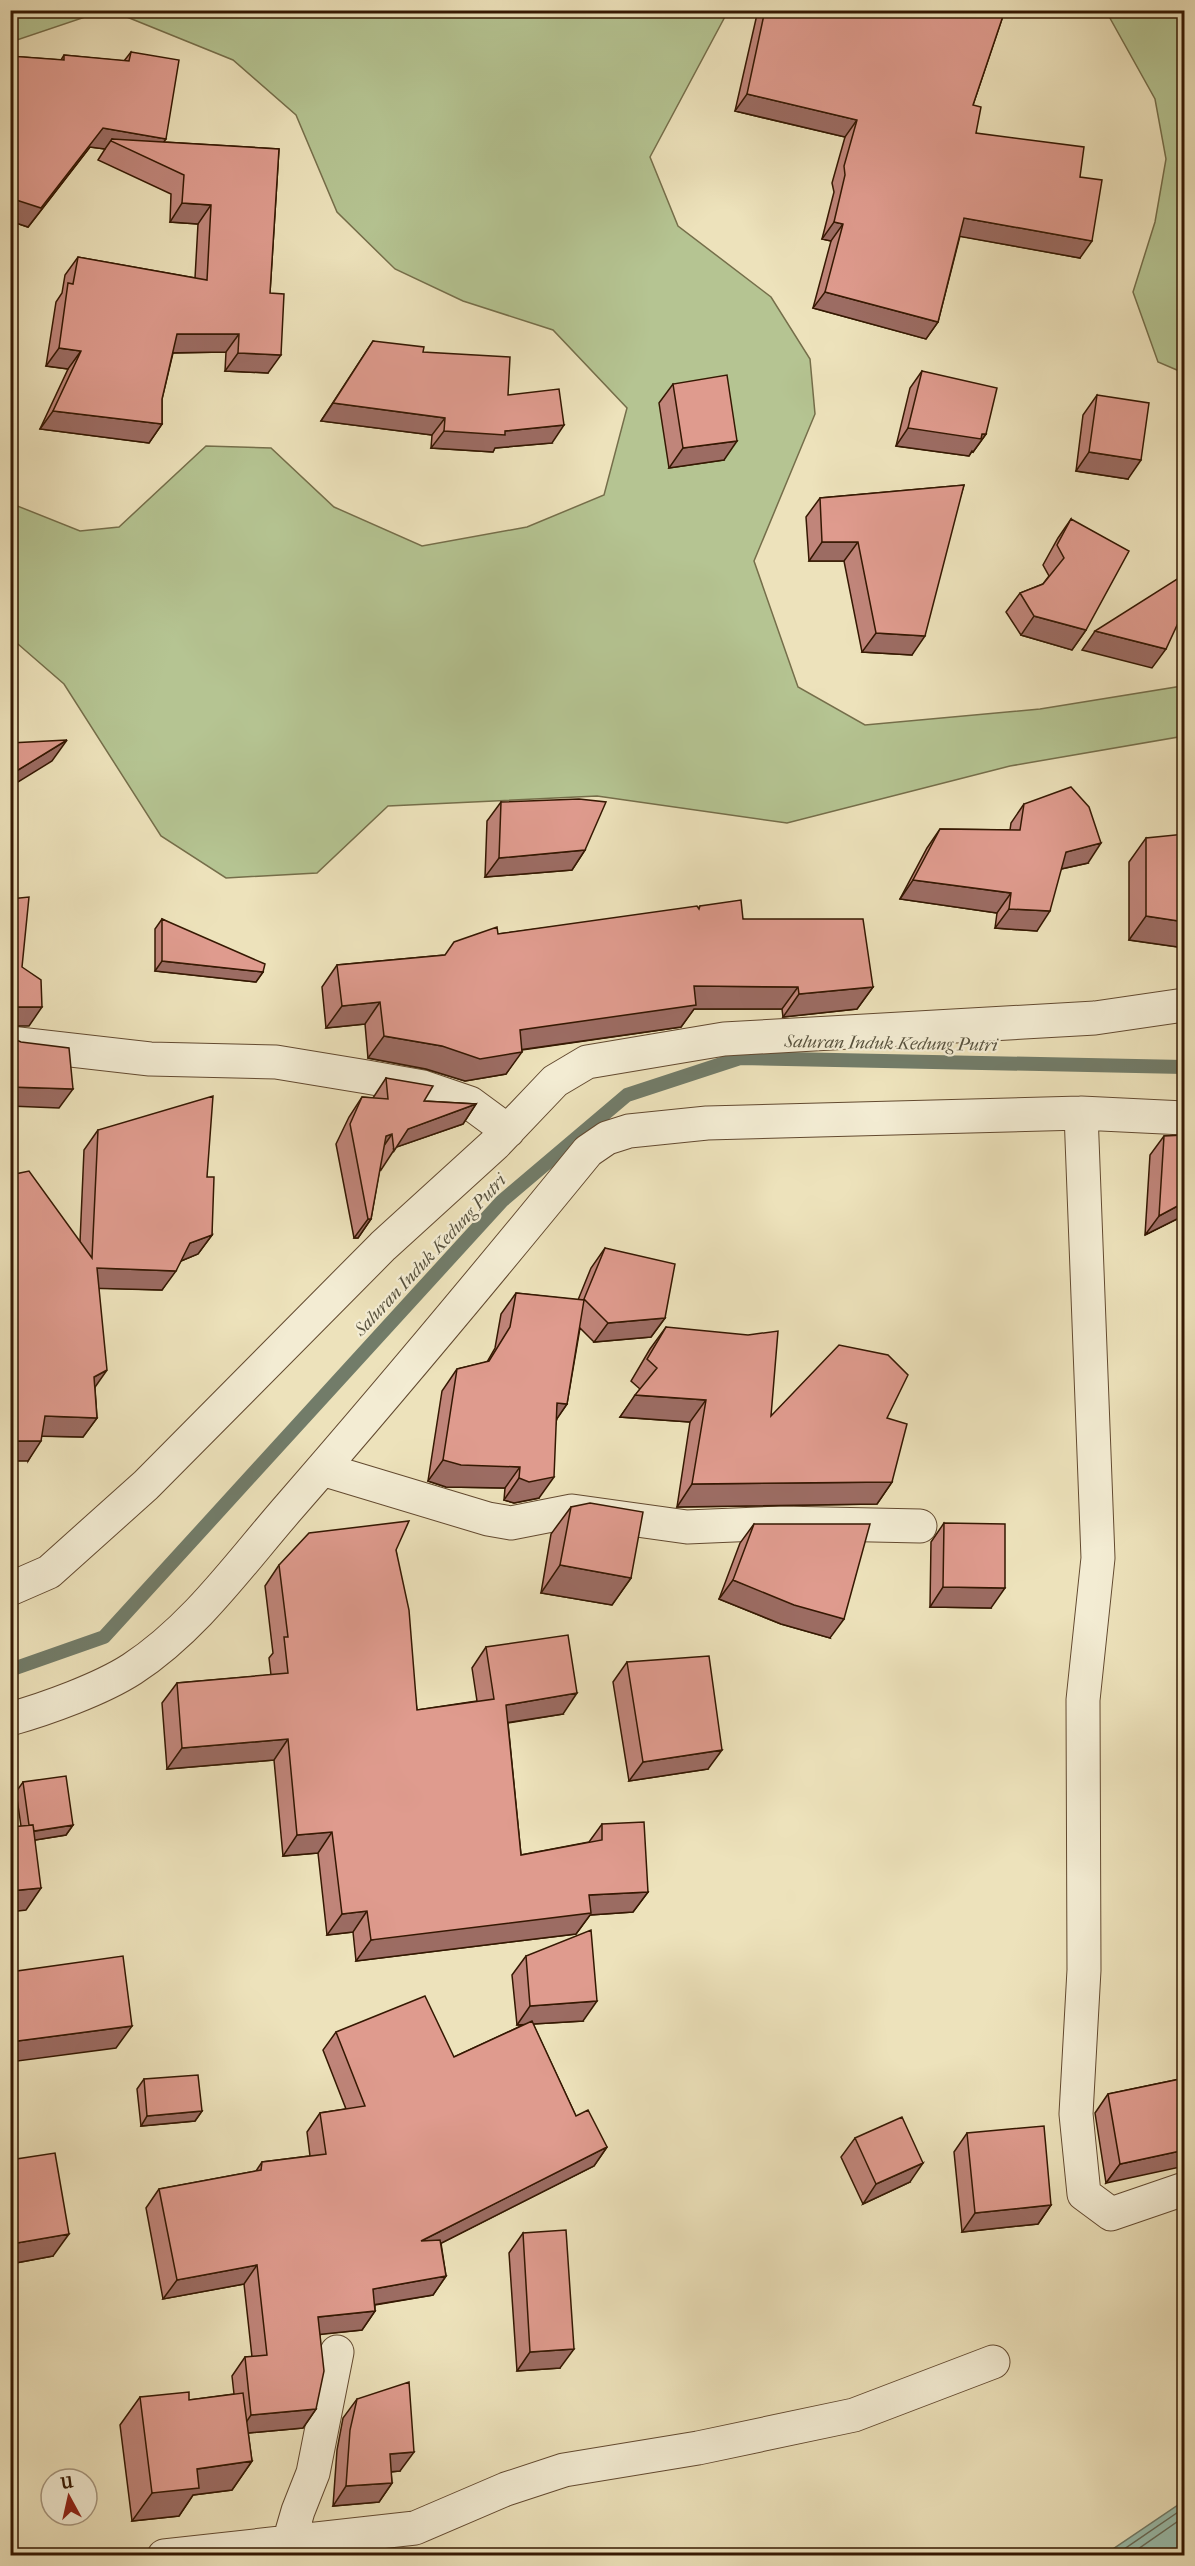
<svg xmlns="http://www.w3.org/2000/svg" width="1195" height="2566" font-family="'IM FELL French Canon',serif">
<rect width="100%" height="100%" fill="#ede2bb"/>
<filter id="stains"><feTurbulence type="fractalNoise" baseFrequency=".00333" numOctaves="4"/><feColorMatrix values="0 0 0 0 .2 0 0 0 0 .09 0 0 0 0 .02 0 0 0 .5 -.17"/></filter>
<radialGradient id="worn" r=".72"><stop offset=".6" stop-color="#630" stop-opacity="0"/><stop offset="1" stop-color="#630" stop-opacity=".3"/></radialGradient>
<path fill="#b5c492" stroke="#756e4a" stroke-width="1.5" d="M11,10h92v1l-92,31z
M112,11h616l-78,146 28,69 93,71 39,62 5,55 -61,147 44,126 67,38 175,-16 142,-23 2,-3v53l-174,30 -223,57 -190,-27 -209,10 -71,67 -91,5 -65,-42 -97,-152 -53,-46 -1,-135 70,28 39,-4 87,-81 65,2 63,59 88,39 105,-19 77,-32 23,-87 -74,-78 -90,-29 -68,-32 -58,-57 -41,-97 -63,-55z
M1106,11h78v362l-26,-11 -25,-70 22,-70 11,-63 -11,-60z"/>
<path fill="#9abead" stroke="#727c69" stroke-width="1.5" d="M1184,2501v54h-80z"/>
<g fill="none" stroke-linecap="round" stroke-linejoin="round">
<path stroke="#686b58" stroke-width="1.5" d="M1114,2556l70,-48
M1128,2556l56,-39"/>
<path stroke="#727c69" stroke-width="14" d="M10,1670l94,-33 398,-436 125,-106 113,-37 444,9"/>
<g stroke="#634a30" stroke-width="35">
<path id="minor" d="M10,1043l140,16 126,3 91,15 56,10 47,16 38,28
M1081,1113l17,445 -15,142 1,270 -8,144 8,80 27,20 73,-25
M322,1469l166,50 23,4 61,-12 115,16 93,-4 140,3
M10,1589l39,-17 97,-87 237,-239 112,-102 60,-63 32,-19 137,-23 371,-21 89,-13
M10,1719c36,-10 91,-30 122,-50 63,-41 109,-107 158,-163 101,-116 200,-235 298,-355l19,-13 22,-7 78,-8 374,-10 103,5
M289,2542l9,-31 15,-38 24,-121
M164,2556l251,-28 91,-39 58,-19 134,-22 156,-33 139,-53"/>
</g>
<use href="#minor" stroke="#f3ecd3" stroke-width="33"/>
</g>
<path fill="#c0857a" stroke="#351802" stroke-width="1.5" d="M758,10h180l6,3 1,-3h60l-32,95 3,28 104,44v81l-120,-22 -22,86 -12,17 -113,-31 18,-67 -9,-2 12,-47 -2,-9 13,-46 -110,-26z
M131,52l33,90 115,7 -9,144 -2,80 -43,-2 1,-19 -53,1 -11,46v25l-13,19 -109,-14 28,-60 -22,-3 10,-64 6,-9 3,-18 13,-18 117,21 3,-54 -28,-2 1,-28 -73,-34 7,-11 -15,-2 -62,80 -18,-6v-165l51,4 3,-5 60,6z
M373,341l135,54 44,48 -57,5 -2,4 -62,-4 1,-13 -111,-14z
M922,371l64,63 -13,18 -1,-1 -3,5 -73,-10 14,-58z
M673,384l51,76 -55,8 -10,-65z
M1097,395l31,84 -52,-8 7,-56z
M964,485l-52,170 -50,-3 -18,-91h-35l-3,-44 14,-19z
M1071,519l15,111 -14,20 -51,-15 -15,-23 14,-19 23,-9 6,-8 -6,-11 15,-27z
M501,802l84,48 -13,20 -87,7 2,-56z
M1024,804l64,59 -27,6 -24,62 -42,-3 2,-15 -97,-14 27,-51 13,-19 70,1 1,-7z
M1146,838l39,110 -56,-8v-78z
M700,906l43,13 130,68 -16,22 -74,8 -1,-8h-88l-13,18 -159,23 -16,24 -41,7 -39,-12 -58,-11 -3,-34 -39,4 -4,-41 15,-22 108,-10 53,-21 200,-26z
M162,919l101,53 -7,10 -101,-11v-42z
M386,1078l38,23 52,3 -13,20 -67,23 -15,23 -1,-3 -9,52 -13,19h-4l-18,-94 13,-27 13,-20 11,1z
M98,1130l109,47 5,58 -14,19 -17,7 -19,29 -63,-2 -4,100 2,30 -14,19 -41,-1 -14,25 -13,-287 65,68 4,-92z
M1185,1135v80l-40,20 5,-80 14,-19z
M605,1248l60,70 -14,19 -57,5 -14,-14 -13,76 -10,14 -18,80 -25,5 -10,-3 1,-12 -59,-1 -18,-6 14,-90 15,-22 30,-7 8,-14 6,-34 15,-21 62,7 13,-32z
M666,1327l105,89 116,2 5,64 -15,22 -200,3 13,-85 -70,-5 20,-28 -9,-8 19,-32z
M571,1507l60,71 -19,27 -71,-12 10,-59z
M944,1523l47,85 -61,-1 1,-65z
M754,1524l76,114 -49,-14 -62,-25 21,-56z
M396,1550l21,160 60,-9 -5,-33 14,-21 77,67 -55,9 13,132 68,-13 13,-18 46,68 -15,20 -43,3 -14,19 -220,27 -3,-29 -26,3 -9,-82 -35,3 -9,-96 -107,9 -5,-66 15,-20 94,-8 -2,-17 4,-5 -8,-67 14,-21z
M627,1662l81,107 -79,12 -16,-99z
M23,1782l50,43 -7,10 -31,5 -9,70 -5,-84 -5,-34z
M526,1956l57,65 -50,3 43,92 31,31 -13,19 -153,77 5,33 -13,19 -58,10v6l-13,19 -42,4 -4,75 -13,19 -55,5 4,28 -20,29 -39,5 -14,21 -47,5 -12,-96 20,-28 49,3 45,-6 -2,-18 13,-19h7l-8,-73 -81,15 -17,-91 13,-19 97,-18 6,-9 48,-6 -3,-24 13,-19 26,-4 -23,-59 13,-18 118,25 69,-32h-6l-5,-50z
M1185,2022v30l-5,-24z
M1185,2078l-79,105 -11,-70 13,-19z
M144,2079l58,32 -7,10 -54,5 -4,-37z
M967,2133l84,72 -13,19 -76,8 -8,-80z
M855,2138l55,44 -47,22 -22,-47z
M10,2160l43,96 -43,8z
M523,2233l37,135 -43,3 -8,-118z
M357,2399l43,72 -9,1 1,11 -13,19 -46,4 4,-56 6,-32z"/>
<path fill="#9c6c63" stroke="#351802" stroke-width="1.5" d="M747,94l110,26 -12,17 -110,-26z
M103,128l63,11 -13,18 -41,-18 -7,10 -15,-2 -62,80 -18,-6v-23z
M182,203l29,2 -13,19 -28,-2z
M964,218l128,23 -12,17 -128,-23z
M834,222l9,2 -12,17 -9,-2z
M825,292l113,30 -12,17 -113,-31z
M177,334h62l-13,18 -62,1z
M59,348l22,3 -13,18 -22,-3z
M238,353l43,2 -13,18 -43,-2z
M333,403l112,15 -13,17 -111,-14z
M53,411l109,13 -13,19 -109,-14z
M564,425l-12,18 -57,5 -2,4 -62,-4 13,-17h61z
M908,428l74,6h4l-13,18 -1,-1 -3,5 -73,-10z
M737,441l-13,19 -55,8 14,-20z
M1089,452l52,8 -13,19 -52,-8z
M822,542h36l-14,19h-35z
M1034,616l52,14 -14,20 -51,-15z
M1095,631l71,18 -14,19 -70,-18z
M876,633l49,3 -13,19 -50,-3z
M67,740l-15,21 -42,26v-12z
M1101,843l-13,20 -36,8 14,-19z
M585,850l-13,20 -87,7 14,-19z
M913,880l98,13 -14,20 -97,-14z
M1009,909l41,2 -13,20 -42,-3z
M1146,916l39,6v26l-56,-8z
M162,961l101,11 -7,10 -101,-11z
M694,986l104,1 -16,22h-88l-13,18 -177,25 16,-22z
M873,987l-16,22 -74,8 16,-23z
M380,1002l-15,22 -39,4 16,-22z
M16,1007h26l-13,19h-19v-15z
M384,1036l58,10 80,6 -16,22 -41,7 -39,-12 -58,-11z
M10,1087l63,2 -14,19 -49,-2z
M476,1104l-13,20 -69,24 14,-19z
M392,1134l-13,19 7,-17z
M1185,1202v13l-40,20 14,-19z
M368,1219h3l-13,19h-4z
M212,1235l-14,19 -22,9 14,-20z
M97,1268l79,3 -14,19 -79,-2z
M665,1318l-14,19 -57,5 14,-19z
M107,1370l-14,20 1,-13z
M635,1395l71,5 -16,22 -70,-5z
M557,1403l10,1 -15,22z
M45,1416l52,2 -14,19 -52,-1z
M10,1441h31l-13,20h-18z
M443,1460l77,7 -15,21 -59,-1 -18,-6z
M554,1477l-15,21 -25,5 -10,-3 15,-22z
M892,1482l-15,22 -200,3 15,-23z
M560,1565l71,13 -19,27 -71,-12z
M733,1580l111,39 -14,19 -49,-14 -62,-25z
M943,1587l62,1 -14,20 -61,-1z
M577,1693l-14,21 -72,11 15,-20z
M288,1739l-14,21 -107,9 15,-21z
M722,1750l-14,19 -79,12 14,-19z
M73,1825l-7,10 -43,7 7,-10z
M332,1832l-14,21 -35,3 14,-21z
M41,1888l-15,22 -16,2v-21z
M648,1892l-15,20 -43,3 -14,19 -220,27 15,-21 218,-45z
M367,1911l-14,21 -26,3 15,-21z
M597,2001l-14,20 -66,4 13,-19z
M132,2026l-16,22 -106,14v-20z
M202,2111l-7,10 -54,5 6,-10z
M607,2147l-13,19 -186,94 13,-19z
M1185,2150v16l-79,17 14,-19z
M923,2163l-13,19 -47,22 13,-20z
M1051,2205l-13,19 -76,8 13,-19z
M69,2234l-16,22 -43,8v-12l7,-9z
M257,2265l-13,19 -81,15 14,-19z
M446,2276l-13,19 -73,12 13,-18z
M375,2311l-13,19 -57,6 13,-19z
M574,2349l-14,19 -43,3 13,-19z
M316,2409l-13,19 -65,6 13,-19z
M414,2452l-14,19 -24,2 14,-19z
M252,2461l-20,29 -39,5 -14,21 -47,5 20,-28 45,-24z
M392,2483l-13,19 -46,4 13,-20z"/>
<path fill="#df9b8e" stroke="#351802" stroke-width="1.5" d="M765,10h173l12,4 1,-4h54l-32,95 8,2 -5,26 108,14 -4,30 22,3 -10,61 -128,-23 -26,104 -113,-30 18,-68 -9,-2 11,-47 -1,-9 13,-46 -110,-26z
M131,52l48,8 -13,79 -63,-11 -62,80 -31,-10v-142l54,4v-5l65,6z
M112,139l167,10 -9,144 14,1 -3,61 -43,-2 1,-19h-62l-15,65v25l-109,-13 28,-60 -22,-3 9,-65 5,1 5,-27 129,23 4,-75 -29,-2 2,-28 -73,-34z
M373,341l51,6 -1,5 87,5 -2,38 51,-6 5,36 -59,6v4l-61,-4 1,-13 -112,-15z
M922,371l75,17 -11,46h-4l-1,5 -73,-11z
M727,375l10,66 -54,7 -10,-64z
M1097,395l52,8 -8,57 -52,-8z
M964,485l-39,151 -49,-3 -18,-91h-36l-2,-44z
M1071,519l58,32 -43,79 -52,-14 -14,-23 23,-9 21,-26 -7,-13z
M1185,574v34l-19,41 -71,-18z
M67,740l-57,35v-32z
M1071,787l18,20 12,36 -35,9 -16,59 -41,-2 2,-16 -98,-13 27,-51 80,1 4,-26z
M579,799l27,3 -21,48 -86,8 2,-56z
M1185,834v88l-39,-6v-78z
M29,897l-7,70 19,13 1,27h-26l-6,4v-112z
M741,900l2,19h120l10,68 -74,7 -1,-7 -104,-1 2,19 -176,25 2,22 -42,7 -38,-13 -58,-10 -4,-34 -38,4 -5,-41 108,-10 9,-13 43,-15 1,7 199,-28 2,3 1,-3z
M162,919l103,45 -2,8 -101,-11z
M10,1037l2,1 9,4 48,6 4,41 -63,-2z
M386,1078l47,8 -9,15 52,3 -68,25 -14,22 -2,-17 -6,2 -15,83h-3l-18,-95 12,-27 26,2z
M213,1096l-6,81h7l-2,58 -22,8 -14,28 -79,-3 10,102 -13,7 3,41 -52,-2 -4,25h-31v-284l2,-1 3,18 14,-3 63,87 6,-128z
M1185,1135v67l-26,14 5,-80z
M605,1248l70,16 -10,54 -57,5 -24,-24z
M516,1293l68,7 -17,104 -10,-1 -3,74 -25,5 -10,-4 1,-11 -59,-2 -18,-5 14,-91 32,-8 21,-34z
M666,1327l82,8 30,-4 -7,85 68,-71 49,10 20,20 -21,43 20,6 -15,58 -200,2 14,-84 -71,-5 22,-27 -10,-9z
M590,1503l53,9 -12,66 -71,-13 11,-58z
M409,1521l-13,29 13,60 8,100 77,-11 -8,-52 82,-12 9,58 -71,12 15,150 81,-15v-16l42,-2 4,70 -59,3 2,18 -220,27 -4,-29 -25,3 -10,-82 -35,3 -9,-96 -106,9 -5,-65 111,-10 -4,-36h4l-9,-72 30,-32z
M944,1523l61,1v64l-62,-1z
M754,1524h116l-26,95 -50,-14 -61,-25z
M709,1656l13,94 -79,12 -16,-100z
M66,1776l7,49 -39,6 -1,-6h-4l-6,-43z
M33,1825l8,63 -31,3v-64z
M591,1930l6,71 -67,5 -4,-50z
M123,1956l9,70 -122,16v-70z
M425,1996l29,61 78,-36 44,95 12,-6 19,37 -186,94 19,-1 6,36 -73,13 2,22 -57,6 6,54 -8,38 -65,6 -6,-58 22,-2 -10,-90 -80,15 -18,-91 102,-19 1,-8 64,-8 -6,-41 45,-7 -29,-74z
M198,2075l4,36 -55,5 -3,-37z
M1185,2078v72l-65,14 -12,-70z
M902,2117l21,46 -47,21 -21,-46z
M1044,2126l7,79 -76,8 -8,-80z
M55,2153l14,81 -52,9 -3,-21h-4v-62z
M566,2230l8,119 -44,3 -7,-119z
M409,2382l5,70 -24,2 2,29 -46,3 4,-56 7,-31z
M189,2392v8l54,-7 9,68 -55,8 2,19 -47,5 -12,-96z"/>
<g text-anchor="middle" stroke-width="4.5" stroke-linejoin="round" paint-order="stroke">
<g font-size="18" font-style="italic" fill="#58523e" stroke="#f3ecd3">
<text transform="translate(891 1043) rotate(1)" y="6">Saluran Induk Kedung Putri</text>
<text transform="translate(430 1255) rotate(-47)" y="6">Saluran Induk Kedung Putri</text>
</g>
</g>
<rect width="1195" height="2566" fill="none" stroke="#ede2bb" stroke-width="36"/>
<rect x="12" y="12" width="1171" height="2542" fill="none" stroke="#351802" stroke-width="3"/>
<rect x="18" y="18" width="1159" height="2530" fill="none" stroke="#351802" stroke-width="1.5"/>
<g transform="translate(69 2497) rotate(352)"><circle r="28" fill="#f3ecd3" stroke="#a7977f" stroke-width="1.5"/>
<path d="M0-4.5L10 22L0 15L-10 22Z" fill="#8f2418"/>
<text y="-9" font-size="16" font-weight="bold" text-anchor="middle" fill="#351802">U</text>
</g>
<rect width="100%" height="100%" filter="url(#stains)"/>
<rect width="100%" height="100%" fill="url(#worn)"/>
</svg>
